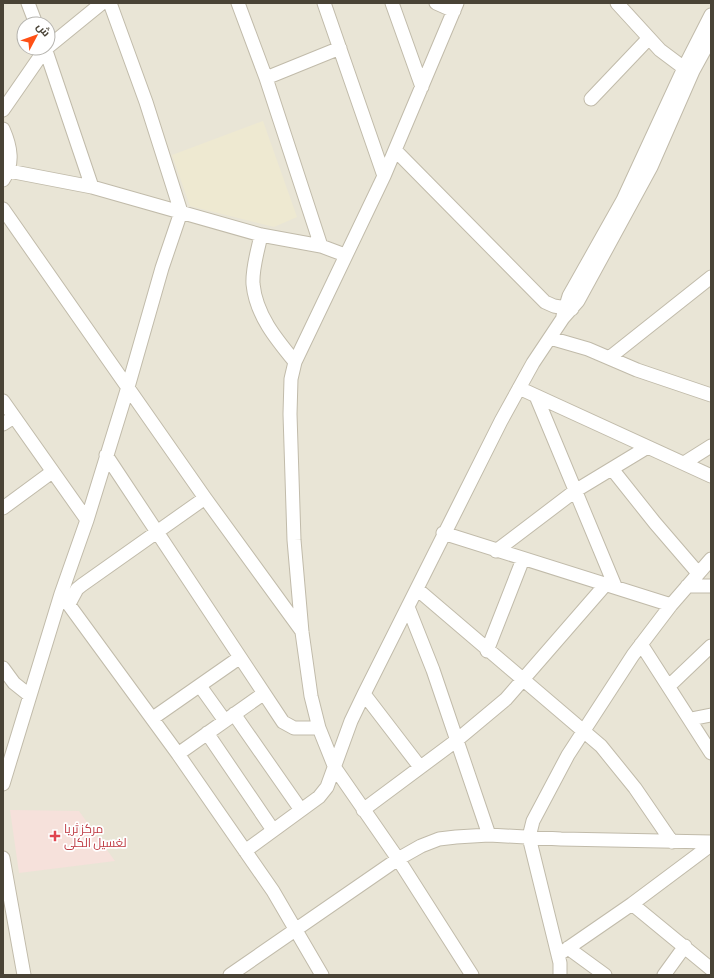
<svg xmlns="http://www.w3.org/2000/svg" width="714" height="978" font-family="Commissioner,Cairo,sans-serif">
<rect width="100%" height="100%" fill="#f5f2e8"/>
<path fill="#e9e5d6" fill-rule="evenodd" d="M3,3h708v972h-708zM24,24h24v24h-24z"/>
<path fill="#eee9d1" d="M263,121l34,96 -23,10 -84,-21 -18,-51z"/>
<path fill="#f6e1db" d="M10,810l69,1 36,50 -96,12z"/>
<g fill="none" stroke-linecap="round" stroke-linejoin="round">
<g stroke="#c1bbaa" stroke-width="15">
<path id="minor" d="M28,3l8,21
M238,3l28,75 55,168
M324,3l60,173
M392,3l30,84
M436,3l18,8
M457,3l-73,173 -89,186 -4,17 -1,35 4,126 8,92 9,64 8,32 16,40 63,91 74,116
M617,3l43,47 24,18
M48,47l54,-44
M45,48l47,139
M266,78l74,-30
M591,99l58,-61
M3,110l43,-62
M3,129c8,18 11,35 0,51
M395,150l150,152 9,4 18,3
M9,171l83,16 169,48 60,11 24,9
M3,209l202,289 96,132
M261,235c-3,15 -9,33 -8,49 3,31 23,55 42,78
M563,316l6,-20 54,-96 61,-132 27,-53
M550,338l38,11 49,21 74,25
M609,358l102,-81
M519,388l192,88
M536,396l79,190
M3,401l84,119
M3,424l11,-7
M106,455l177,267 11,6h25
M684,463l27,-17
M612,469l43,54 43,50
M3,508l49,-36
M443,533l228,72
M496,551l79,-60 71,-43
M687,586h24
M417,589l184,157 34,42 37,54
M61,594l117,160 95,137 49,84
M69,604l8,-15 5,-4 123,-87
M408,607l25,63 56,165
M641,644l70,109
M487,651l36,-92
M3,668l11,15 15,12
M200,686l25,35
M669,686l42,-40
M364,694l56,73
M234,714l67,96
M153,718l86,-60
M691,719l20,-4
M207,733l66,97
M178,754l85,-60
M3,784l58,-190 26,-74 41,-133 34,-119 19,-56 -35,-110 -36,-99
M363,810l94,-70 49,-41 100,-115
M245,851l74,-54 8,-10 24,-66 13,-27 137,-273 32,-58 30,-45 15,-17 73,-134 42,-96 18,-33
M3,858l21,117
M632,904l79,65
M568,948l37,27
M558,955l74,-51 79,-59
M230,975l168,-116 23,-13 18,-7 17,-2 33,-2 72,4 150,3
M560,975v-12l-31,-126 4,-16 35,-66 65,-100 38,-50 40,-46
M664,975l21,-29"/>
</g>
<use href="#minor" stroke="#fff" stroke-width="13"/>
</g>
<path fill="#e0444e" stroke="#fff" stroke-width="1.5" d="M53 830h4v4h4v4h-4v4h-4v-4h-4v-4h4z"/>
<g text-anchor="middle" stroke-width="3.5" stroke-linejoin="round" paint-order="stroke">
<g font-size="12" fill="#be3a42" stroke="#fff" text-anchor="start">
<text x="64" y="833">مركز ثريا<tspan x="64" dy="14">لغسيل الكلى</tspan></text>
</g>
</g>
<rect width="714" height="978" fill="none" stroke="#494336" stroke-width="8"/>
<g transform="translate(36 36) rotate(49)"><circle r="19" fill="#ffffff" stroke="#b6b4af"/>
<path d="M0-3L7 15L0 10L-7 15Z" fill="#ff5015"/>
<text y="-6" font-size="11" font-weight="bold" text-anchor="middle" fill="#494336">ش</text>
</g>
</svg>
